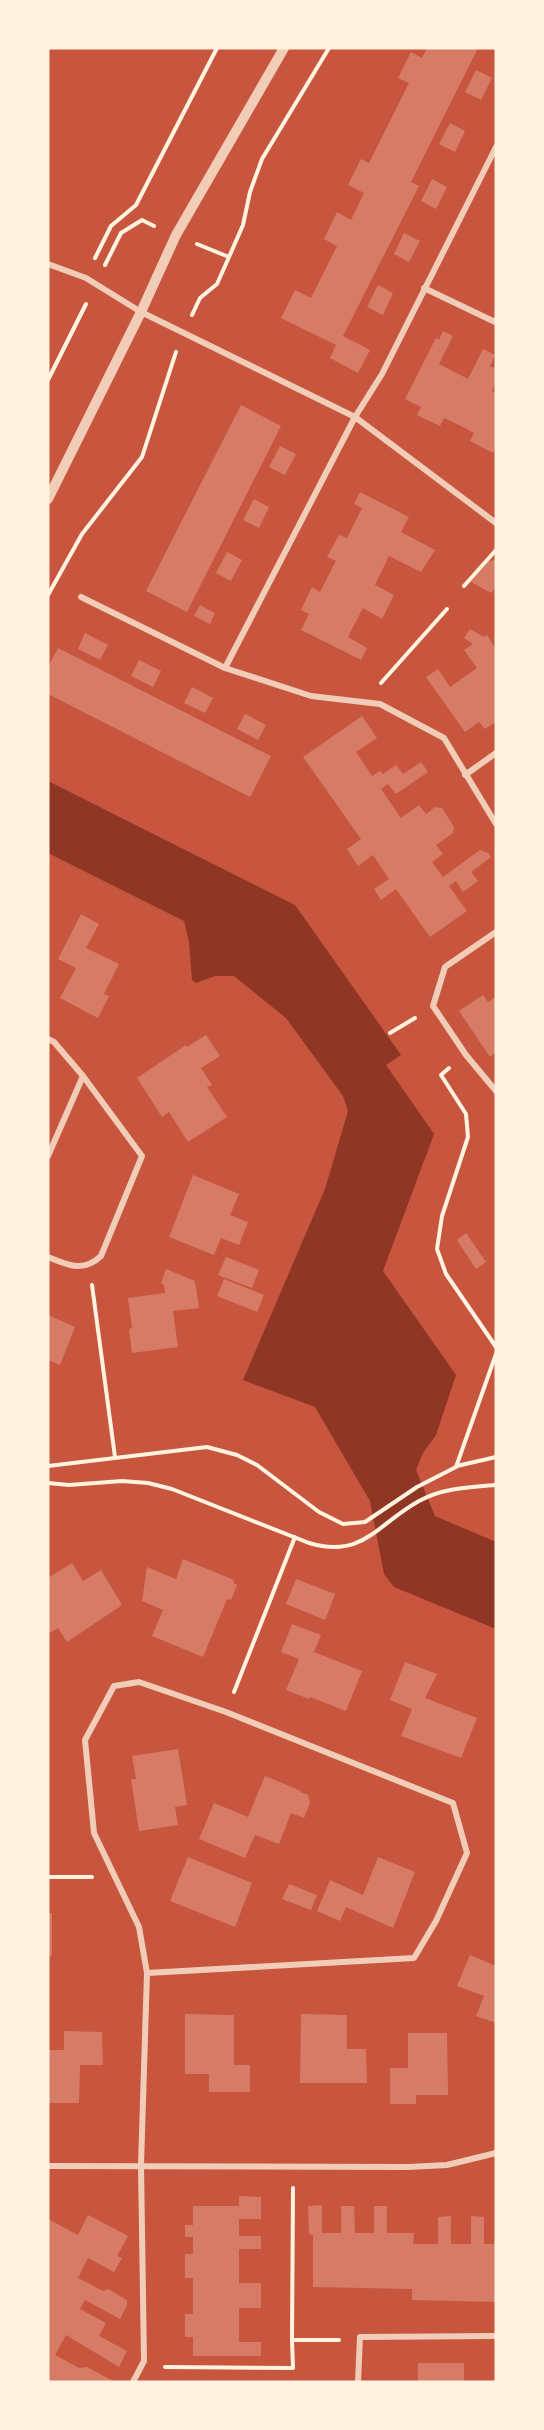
<svg xmlns="http://www.w3.org/2000/svg" width="544" height="2430" font-family="'Public Sans',sans-serif">
<rect width="100%" height="100%" fill="#c8553d"/>
<path fill="#8f3625" d="M48,781l247,124 106,150 -15,10 48,69 -51,137 73,104 -20,60 -13,18 -7,17 19,46 61,26v87l-102,-42 -10,-13 -14,-73 -55,-94 -72,-27 82,-191 23,-78 -5,-15 -57,-78 -52,-42h-19l-19,7 -4,-3 -3,-38 -5,-21 -136,-68z"/>
<path fill="#d67c66" d="M427,48h51l-67,134 8,4 -76,150 27,14 -12,23 -28,-15 6,-13 -55,-27 14,-28 16,8 26,-52 -13,-7 13,-27 14,8 13,-27 -16,-8 13,-26 8,4 40,-80 -11,-5 13,-26 11,6z
M476,70l16,8 -11,22 -16,-8z
M450,123l15,8 -10,21 -16,-8z
M432,179l15,8 -11,22 -15,-8z
M404,233l16,8 -11,21 -15,-8z
M378,285l15,8 -10,22 -16,-8z
M443,331l10,5 -14,28 29,15 15,-30 12,6 -5,11 6,3v13l-4,9 4,2v53l-3,7 -23,-12 4,-8 -15,-8 -15,-7 -4,8 -23,-11 4,-8 -16,-8 31,-61 3,2z
M241,405l40,21 -94,186 -41,-21z
M280,446l16,8 -11,21 -16,-8z
M360,492l49,25 -8,15 34,18 -14,22 -32,-16 -14,29 19,10 -12,24 -19,-11 -15,29 19,11 -6,12 -60,-30 8,-16 -8,-4 11,-23 8,5 16,-31 -9,-4 12,-22 8,3 15,-30 -8,-4z
M254,499l15,8 -10,21 -16,-8z
M227,552l15,8 -11,21 -15,-8z
M496,560v27l-5,6 -20,-11 18,-21z
M200,605l15,8 -5,11 -16,-8z
M470,629l14,8 3,-2 9,14v73l-11,7 -6,-7 -14,10 -39,-55 12,-8 12,18 27,-19 -13,-18 9,-6 -9,-6z
M85,633l23,12 -8,15 -22,-11z
M58,648l213,108 -21,41 -202,-103v-27z
M139,660l22,11 -8,16 -22,-11z
M192,687l21,11 -8,15 -21,-10z
M245,714l21,11 -8,15 -21,-11z
M362,716l15,22 -21,14 16,24 8,-5 3,3 13,-9 7,9 18,-12 7,10 -32,22 -8,-10 -7,5 20,29 18,-13 7,9 9,-7 7,1 12,19 -1,6 -17,12 7,9 -11,8 11,15 37,-27 8,3 3,4 -20,15 7,9 -15,11 -7,-11 -7,5 18,25 -37,26 -34,-48 -15,11 -7,-11 15,-10 -16,-24 -15,11 -11,-17 14,-10 -58,-82z
M81,914l18,10 -13,24 33,16 -15,30 5,2 -11,22 -38,-20 16,-30 -18,-9z
M483,995l5,7 8,-5v55l-6,5 -31,-46z
M206,1035l14,21 -19,12 11,17 -5,2 20,30 -39,25 -19,-30 -7,5 -25,-39 49,-33 1,2z
M193,1175l46,19 -9,21 18,7 -9,23 -18,-7 -7,17 -45,-18z
M466,1233l20,29 -10,7 -19,-29z
M226,1257l33,13 -7,18 -34,-13z
M166,1269l29,12 4,27 -26,3 5,36 -46,6 -3,-24 3,-1 -4,-30 37,-5 -1,-8 -3,-2z
M224,1279l40,16 -7,17 -40,-16z
M48,1315l27,12 -15,38 -12,-5z
M183,1559l51,21 -1,3 4,2 -6,15 -4,-1 -24,58 -51,-21 11,-26 -21,-9 5,-34 29,12z
M72,1563l11,18 18,-11 21,35 -55,37 -9,-14 -10,6v-56z
M296,1579l39,15 -10,26 -39,-16z
M292,1624l29,11 -7,17 48,19 -16,40 -36,-14 -1,2 -23,-9 13,-31 -18,-7z
M405,1662l32,12 -12,24 52,20 -16,40 -60,-22 11,-27 -22,-9z
M178,1749l9,56 -12,2 3,18 -39,6 -8,-52h5l-4,-23z
M265,1776l36,15 -1,1 8,3 2,8 -6,15 -13,-5 -12,31 -24,-9 -10,23 -46,-19 15,-36 34,14z
M188,1857l64,26 -17,44 -65,-26z
M378,1857l37,15 -22,56 -47,-21 -6,14 -23,-10 13,-31 33,15z
M289,1884l28,11 -6,15 -29,-11z
M48,1913h4v43h-4z
M470,1955l26,11v57l-20,-7 8,-20 -27,-10z
M185,2014l49,1v50h16v27h-41v-18h-24z
M301,2014l46,1v34h19l1,34h-67z
M64,2031l38,1 1,33h-23l-1,38h-31v-53h16z
M408,2033h39l1,62h-32v9h-26v-36h18z
M239,2196l22,1v22h-22v17h22v13h-22v34h22v25h-22v34h22v14h-68v-19h-8v-23h8v-36h-8v-24h8v-17h-8v-12h8v-19h46z
M322,2205v28h19v-27h13l1,27h19v-27h13v27h27l-1,11h25v-27l13,-1v28h20v-28l13,1v27h12v58l-84,-2v-11l-99,-2v-52l-4,-1 -1,-28z
M88,2215l40,21 -11,20 5,2 -8,14 -26,-14 -10,20 25,13 5,-2 19,11v5l-7,14 -35,-19 -5,9 26,14 -7,13 28,15 -8,16 -53,-32 -11,20 24,13 8,-1 28,15h-67v-163l30,16z
M418,2363h46v19h-46z"/>
<g fill="none" stroke-linecap="round" stroke-linejoin="round">
<path stroke="#fff3e0" stroke-width="4" d="M197,244l32,13
M95,258l16,-32 25,-21 81,-157
M105,265l16,-32 21,-13 12,6
M192,315l8,-17 17,-14 12,-27 14,-32 7,-33 12,-33 67,-111
M48,380l38,-76
M464,586l32,-36
M48,595l34,-61 60,-77 34,-105
M381,683l66,-74
M390,1033l25,-15
M449,1068l-8,7 25,39 2,23 -26,79 -5,33 9,25 50,73
M92,1285l23,172
M48,1466l159,-19 30,8 20,10 62,47 24,12 22,-2 52,-35 39,-20 40,-113
M457,1466l39,-9
M48,1483l21,2 53,-4 26,2 24,6 137,54c54,16 68,-19 110,-42 23,-13 52,-14 77,-16
M234,1692l61,-155
M48,1877h44
M293,2188l-1,152h47
M165,2367l128,1 -1,-28"/>
<path stroke="#f1ccb7" stroke-width="6" d="M48,264l38,14 55,34 214,105 141,106
M424,288l71,34 1,-2
M81,597l144,71 86,28 69,8 64,34 52,86
M225,668l130,-251 27,-43 114,-227
M465,775l31,-22
M496,932l-51,35 -12,39 33,49 30,36
M48,1039l6,3 29,34 59,80 -41,100c-18,17 -33,9 -53,1
M48,1156l35,-80
M48,2166l360,1 39,-2 49,-12
M133,2382l11,-21 -3,-196 6,-192 -8,-46 -45,-94 -9,-93 29,-54 25,-4 87,30 227,91 14,50 -31,68 -22,37 -267,15
M358,2382l2,-45 136,-1"/>
<path stroke="#f1ccb7" stroke-width="10" d="M48,499l93,-187 35,-77 108,-187"/>
</g>
<rect width="544" height="2430" fill="none" stroke="#fff3e0" stroke-width="99"/>
</svg>
